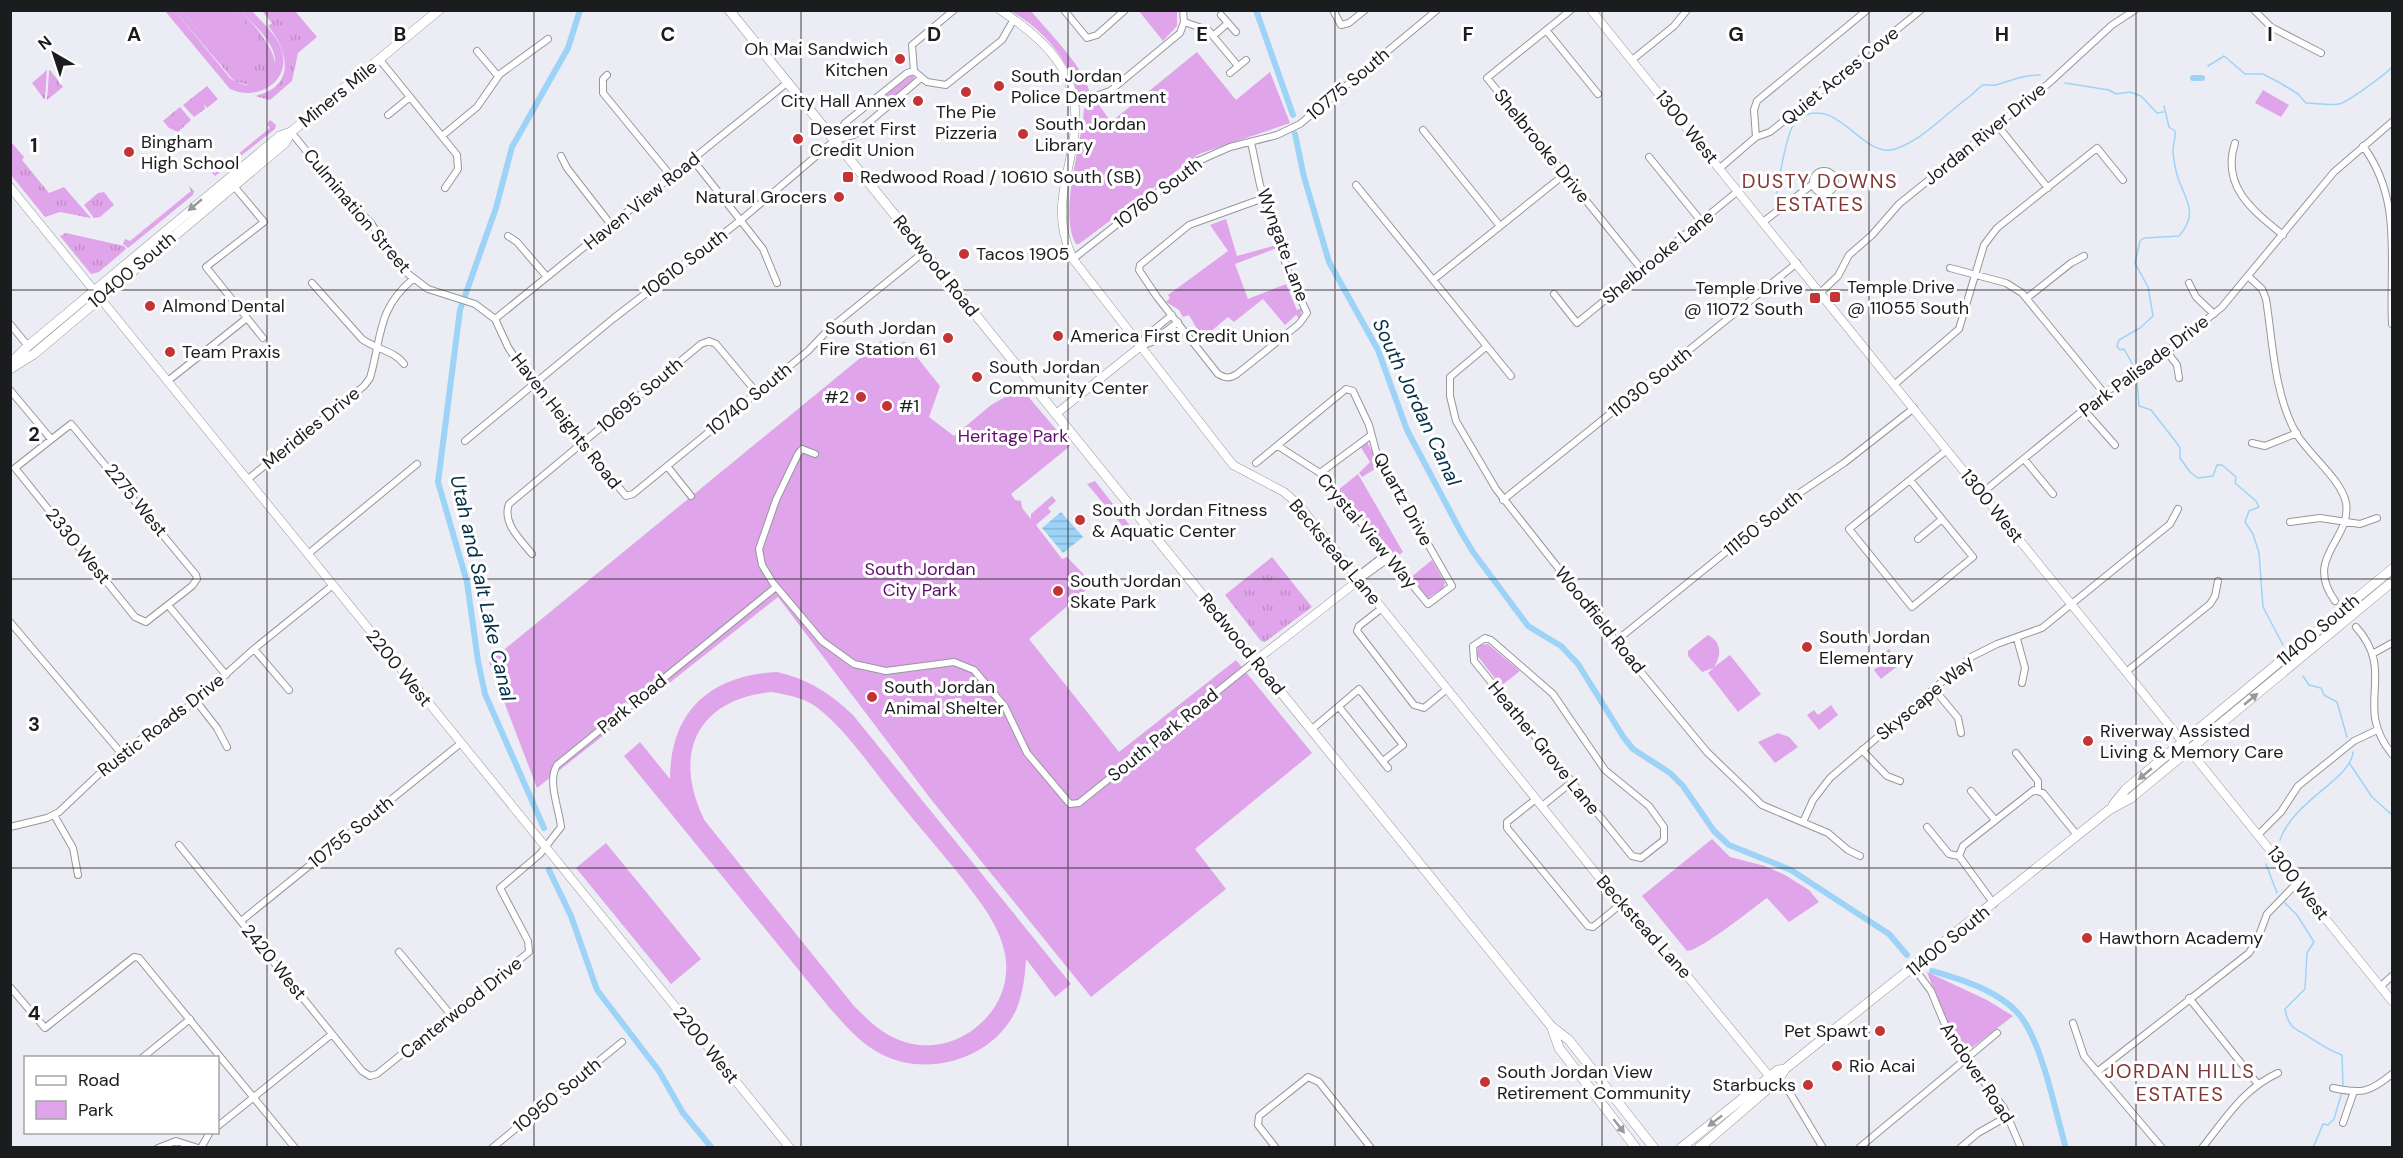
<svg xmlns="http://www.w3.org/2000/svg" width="2403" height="1158" font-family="'DM Sans',sans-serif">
<defs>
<pattern id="grass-tufts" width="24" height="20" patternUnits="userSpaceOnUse" patternTransform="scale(1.5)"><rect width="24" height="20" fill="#dfa4e9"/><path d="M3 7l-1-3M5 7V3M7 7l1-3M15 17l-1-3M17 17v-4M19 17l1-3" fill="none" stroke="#bf8dc7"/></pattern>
<pattern id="water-rules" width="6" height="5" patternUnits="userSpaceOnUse" patternTransform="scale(1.5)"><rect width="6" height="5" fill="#9cd3f7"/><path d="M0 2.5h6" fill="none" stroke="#86b5d3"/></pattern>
</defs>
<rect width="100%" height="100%" fill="#ecedf4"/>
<path fill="url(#grass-tufts)" d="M175,11h7l54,65 31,-25 -32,-40h7c14,17 59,63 13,75l-20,-4z
M262,11h33l22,26 -19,16 -6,28 -22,19 -15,-4c41,-9 34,-45 13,-70l4,-3z
M47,70l-2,29h-1l-12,-16z
M50,70l13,17 -16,13 2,-29z
M207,86l11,13 -11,9 -3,-4 1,5 -11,8 -11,-12z
M180,107l11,13 -13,12 -9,-4 -6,-7z
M270,120l6,5 -1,4 -60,47 -5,-6 5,3 55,-45 -3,-4z
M10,141l14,16 -2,3 27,33 15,-6 27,31 -31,-6 -15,5 -34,-42z
M189,186l5,5 -1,4 -65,53 -5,-4 2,-5 5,2 61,-50z
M104,192l10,13 -14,12 -6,1 -10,-13 14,-12z
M66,233l58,13 2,3 -27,23 -8,2 -31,-38z
M1272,557l40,50 -47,35 -4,-1 -36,-46z"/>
<path fill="#dfa4e9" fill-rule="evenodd" d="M165,11h10l55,67c20,17 54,1 43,-27 -5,-14 -21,-28 -31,-40h10c10,11 24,23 29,37 12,33 -23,54 -51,41z
M182,11h53l33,40 -32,26z
M1011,11h20c17,21 55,57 59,84l-11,-1c-6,-9 -8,-21 -14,-30 -13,-23 -32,-40 -54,-53z
M1139,11h38v15l-14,15z
M1197,52l39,48 34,-28 20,51 -91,31 -120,90h-3c-18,-31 6,-99 8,-135l13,-7 14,20z
M913,74l2,7 -34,28 -5,-2 1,-7z
M2263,90l26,15 -8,12 -26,-14z
M1226,219l11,37 39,-11 1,3 -42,16 13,35 38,-15 11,26 5,-2 -2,11 -4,-4 -11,10 -22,-26 -29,23 -6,-5 -30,25 -2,-4 4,-4 -11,-19 -6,2 -4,-7 -13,-8 4,-4 -2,-3 60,-44 -18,-26z
M881,341l9,12 14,-12 36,45 -11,31 25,19 37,-31 30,-17 49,58 -59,48 4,6 6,1 1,7 9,11v-5l21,-18 4,5 -8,7 3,4 -15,13 26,34 5,-2 26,27 -64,55 90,113 117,-92 76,93 -117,96 31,40 -135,108 -161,-199 -152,-201 -241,191 -48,-126z
M1367,442l13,24 -18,11 -3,-4 11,-11 -10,-16z
M1358,474l45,78 -8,6 -57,-68z
M1095,481l40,51 -3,5 -6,-1v-6l-39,-46z
M1432,560l13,23 -2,5 -15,10 -18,-20z
M1708,635c15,8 13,21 6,32l16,-12 31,39 -23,18 -30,-39 5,-5 -11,4 -14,-16v-5z
M1488,644l32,27 -19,15 -25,-32 3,-9z
M1889,649l11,15 -19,15 -7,-9 12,-10 -4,-5z
M777,672c31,7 53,21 76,43l218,269 -16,13 -29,-38c-1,17 -3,33 -9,49 -22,50 -87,70 -134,47 -23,-11 -39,-31 -55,-49l-204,-250 16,-14 30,37c0,-68 41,-104 107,-107zM772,692c15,3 30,5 43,14 32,24 56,62 81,92 30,38 64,74 91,114 8,13 15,27 18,42 11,55 -47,105 -100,88 -21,-6 -36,-21 -51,-36l-149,-185c-33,-65 -10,-122 67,-129z
M1831,705l7,10 -19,15 -12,-15 7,-5 4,5z
M1778,733l11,4 9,10 -23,16 -17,-21z
M1712,839l18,18 35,9 20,9 24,15 10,12 -30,20 -22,-24c-14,10 -67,53 -80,53l-45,-55z
M606,843l95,116 -30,25 -95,-116z
M1927,972l60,28 26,16 -47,36 -18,-25z"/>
<path fill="url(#water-rules)" d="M1061,512l22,25 -20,16 -21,-25z"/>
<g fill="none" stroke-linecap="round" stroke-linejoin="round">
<path stroke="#9cd3f7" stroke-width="1.5" d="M2208,66l16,-10 21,18h18l19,10 16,10 8,9c10,0 23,3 33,1 9,-2 47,-30 53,-37
M2065,83l44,7 7,4 14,-2 11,4 16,17 6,-1
M1775,201c4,-18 11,-74 23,-82 40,-26 64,41 97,30 29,-10 49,-34 74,-52 4,-3 10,-10 14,-12 3,-1 10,1 13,0 16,-5 28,-10 44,-10
M2134,367l-10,-18 -4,1 -3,-4 2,-6 21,-12 13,-12 -5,-29 -13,-24 5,-22 4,-3 35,-2c20,-23 7,-35 -1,-58 -2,-6 -5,-21 -5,-28 0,-7 3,-12 2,-19l-6,-4 -5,-21
M2137,381l2,25 12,4 25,32 4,6v10l10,14 8,6 15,-2 4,-11h5l14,12 -1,6 21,18 3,6 -10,4 -4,11 8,12 6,19 4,54 20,38
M2303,676l6,9 12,3 3,7 13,7 10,35
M2350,764l22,33 20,18
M2280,840c13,-39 71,-61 73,-88
M2266,864l11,29
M2285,903l12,12 17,27 -7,11 -2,36 -20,20c4,22 12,19 27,30 10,6 18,12 30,16l1,32
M2313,1148l10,-24 5,1 6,-6 8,-27"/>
<path stroke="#9cd3f7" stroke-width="6" d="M1256,10l37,105
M2193,78h9
M1295,134l9,43 25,85 49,88 29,80 54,102 12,20 55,74 33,20 17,18 46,74 9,11 37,24 13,13 31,45 15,14 62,25 98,64 18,21
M544,828l-59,-134 -7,-33 -11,-79 -29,-100 22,-172 36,-102 16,-61 56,-99 12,-38
M549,870l22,46 26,74 62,81 24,42 29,35
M1932,971c31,9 73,21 92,50 20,31 31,90 42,127"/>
<g stroke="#96979d" stroke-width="8">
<path id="minor" d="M954,10l-42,35 2,26 13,11 19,3 56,-45 12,-21
M1064,10l23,28 10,-3 28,-25
M1333,10l8,15 8,-2 16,-13
M1571,10l-84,68 156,193
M2254,10l17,17 50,26
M1221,15l15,17
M1184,22l24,8 30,36
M1546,30l52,64
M1213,36l15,-13
M477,51l21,25
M380,60l77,95 1,14 -13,19
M1632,60l42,-34 13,-16
M914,71l-7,2 -62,50 -10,17 19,-5 67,-57
M1230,73l16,-13
M607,75l-4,4v14l68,83
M1075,103l35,-12 70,-58 4,-11 -1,-12
M388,115l22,-18
M1997,125l51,63
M1423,130l77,96
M291,132l47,58 33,33 28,44 29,22 47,15 20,15 13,28 18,28 100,121 7,-2 175,-143 21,-22 95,-77
M442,136l35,-29 23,-33 48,-35
M1756,137l14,-5 151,-122
M1251,142l9,43 29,89 18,39 -8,11 -62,50c-8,5 -12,4 -19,0l-61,-77 -18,-27 1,-5 49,-40 75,-27
M2235,143c-14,43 17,67 48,92
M2363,146c40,54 26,114 29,178
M561,156l6,12 45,58
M1649,157l52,64
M693,160l70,89 14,34
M1720,168l36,-31 -2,-27 3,-9 110,-91
M1813 182a11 11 0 1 1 22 0a11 11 0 1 1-22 0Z
M233,185l31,37 -58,45 57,71
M1356,185l155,191
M1763,222l50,-38
M508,236l9,6 30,35
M1073,259l123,-97 34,-15 47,-12 23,-11 137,-114
M1950,268l56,15 16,10 82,100
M2249,277l13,12 4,10c7,44 8,95 30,134 12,21 46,47 50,70 6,37 -43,54 -11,98
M1433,280l132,-106
M312,283l50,56c13,10 33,12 42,25
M2189,283l7,14 18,17
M1820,293l18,-17 11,-21 23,-20 27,-31 150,-121 63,-58 23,-15
M1554,294l23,29 161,-132
M2027,298l44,-35 13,-7
M495,319l293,-237
M10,324l18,22
M1141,346l4,-9 27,-22
M1141,346l11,-4 26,-20
M1487,346l-37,31v19l6,25 40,68 130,165 81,98 55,53 66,28 20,17 12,6
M2167,352l10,13 2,13
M169,380l78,-62
M1895,384l64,-55 25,-84 13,-17 100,-80 26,32
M10,390l41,49
M2084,410l31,35
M71,424l125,151 1,4 -5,7 -46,36 -11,-5 -120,-149z
M465,441l149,-123 127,-98 94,-80
M2252,443l13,3 32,-13
M815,454l-13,-5 -4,5 -22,46 -17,49 3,16 11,18 49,58 32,23 32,7 68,-9 20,8 31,37 22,46 43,51 9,-1 176,-142
M2024,459l29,35
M1256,463l90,-74 7,2 16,34 8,30 75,131 -24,18 -108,-131 -42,-27
M667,466l24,30
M1320,473l50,-37
M248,479l116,-93 6,-8c12,-42 7,-69 43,-99
M1910,480l63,77 -61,50 -63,-78 98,-79
M1982,493l122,-100 45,-27 73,-59 112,-135 58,-50
M1503,500l294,-237
M2290,522l30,-4 40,6 17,-6
M1918,539l24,-20
M308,554l109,-90
M532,554c-12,-15 -30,-31 -23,-50l192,-160 8,-3 7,3 41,49
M1360,579l29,-21
M1359,580l4,-8 23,-18
M168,605l58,70
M1382,608l-23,18 -2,5 57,74 10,3 23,-19
M10,622l111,131
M2356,627c42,47 -4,78 36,127
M1485,638l6,2 62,54 52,76 44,36 15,21v13l-23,18 -9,-2 -158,-195 -1,-15z
M2017,639l8,29 -3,15
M1616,641l179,-145 49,-33 70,-55
M254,649l35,41
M2374,653l18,-10
M2126,672l84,-68 5,-8 3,-15
M1934,689l24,29 3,15
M196,701l21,27 10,19
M1339,707l49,61
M1311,730l48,-41 44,56 -20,16
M1862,750l25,26 13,5
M2016,753l22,28v9
M1971,791l24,29
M1536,799l-29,23v6l81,98 5,1 28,-23
M1542,806l30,-24
M54,815l19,33 5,27
M1803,822l10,-22 17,-22 141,-121 26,-13 45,-16 128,-104 8,-15
M10,827l37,-9 12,-6 62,-59 75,-52 58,-52 79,-64
M1927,827l22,27 10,2
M2259,834l22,-22 17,-26 56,-45 23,-11
M179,845l183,226 8,5 7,-2 152,-122 -1,-11 -28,-53 40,-34 21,-27c-2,-19 -14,-46 -4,-62l219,-178
M1959,856l4,-10 71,-56 9,3 34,42
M1959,856l35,48
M241,921l220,-178
M399,952l52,63
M1914,968l17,23 20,48 53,69 17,40
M2381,986l11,-10
M10,987l35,41 89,-71 5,1 156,190
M2189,998l68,85
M2073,1023l11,33 78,92
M142,1058l48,-39
M2097,1072l152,-119 9,-15 9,-24 30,-31
M1778,1080l12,13 33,55
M2333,1088c28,6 36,5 59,-14
M2343,1123l10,-29
M218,1126l114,-92
M158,1148l18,-7 22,7
M201,1148l9,-16
M492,1148l130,-106
M1276,1148l-18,-23 1,-9 49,-39 11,5 52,66
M1859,1148l138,-115
M1960,1148l18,-15 30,-17
M2202,1148c24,-30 41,-59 76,-75"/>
</g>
<g stroke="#96979d" stroke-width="9">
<path id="tertiary" d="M1000,10c48,31 83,66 74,127 -7,48 -23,74 -1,122l160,206 51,27 14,12 325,403 56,59 91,111
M1591,10l801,991
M10,187l780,961
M1056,414l85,-68
M1255,661l104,-81"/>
</g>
<g stroke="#96979d" stroke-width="10">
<path id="primary" d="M729,10l822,1016 18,14 85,108
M10,364l18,-18 252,-210 11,-4
M10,369l24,-15 251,-211 6,-11 148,-122
M2113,805l13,-16 266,-220
M1552,1028l7,20 77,100
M1681,1148l97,-78 7,-1
M1699,1148l79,-68 7,-11 324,-259 22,-12 261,-216"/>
</g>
<use href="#minor" stroke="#fff" stroke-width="6"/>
<use href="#tertiary" stroke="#fff" stroke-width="8"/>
<use href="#primary" stroke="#fff" stroke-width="9"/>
</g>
<defs><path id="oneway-solid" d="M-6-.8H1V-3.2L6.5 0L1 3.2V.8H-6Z" transform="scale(1.5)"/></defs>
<g fill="#98999a">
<use href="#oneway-solid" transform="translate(195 205) rotate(140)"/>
<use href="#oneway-solid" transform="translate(2251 699) rotate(-40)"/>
<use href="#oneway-solid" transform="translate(2145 774) rotate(140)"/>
<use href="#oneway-solid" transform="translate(1715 1121) rotate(142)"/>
<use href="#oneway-solid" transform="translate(1619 1126) rotate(52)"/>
</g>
<path fill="none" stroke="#1b1c1e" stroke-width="1.5" stroke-opacity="0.55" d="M267,10v1138M534,10v1138M801,10v1138M1068,10v1138M1335,10v1138M1602,10v1138M1869,10v1138M2136,10v1138M10,290h2382M10,579h2382M10,868h2382"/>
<g fill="#c33436" stroke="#fff" stroke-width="2">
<circle cx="900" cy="59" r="6"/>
<circle cx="999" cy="86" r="6"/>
<circle cx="966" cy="92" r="6"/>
<circle cx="918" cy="101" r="6"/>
<circle cx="1023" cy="134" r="6"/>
<circle cx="798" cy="139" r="6"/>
<circle cx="129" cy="152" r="6"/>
<rect x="842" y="171" width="12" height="12" rx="3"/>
<circle cx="839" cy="197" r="6"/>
<circle cx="964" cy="254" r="6"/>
<rect x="1829" y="291" width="12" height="12" rx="3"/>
<rect x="1809" y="292" width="12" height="12" rx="3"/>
<circle cx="150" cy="306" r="6"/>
<circle cx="1058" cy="336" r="6"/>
<circle cx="948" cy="338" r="6"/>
<circle cx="170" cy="352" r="6"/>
<circle cx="977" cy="377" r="6"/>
<circle cx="861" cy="397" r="6"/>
<circle cx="887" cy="406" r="6"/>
<circle cx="1080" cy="520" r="6"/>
<circle cx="1058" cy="591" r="6"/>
<circle cx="1807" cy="647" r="6"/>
<circle cx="872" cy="697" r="6"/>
<circle cx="2088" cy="741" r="6"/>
<circle cx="2087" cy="938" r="6"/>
<circle cx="1880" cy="1031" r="6"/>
<circle cx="1837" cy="1066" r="6"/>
<circle cx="1485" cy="1082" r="6"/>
<circle cx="1808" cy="1085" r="6"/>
</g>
<g text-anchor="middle" stroke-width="6" stroke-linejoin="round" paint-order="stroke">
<g font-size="18" fill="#1b1c1e" stroke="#fff" text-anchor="start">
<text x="888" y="55" text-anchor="end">Oh Mai Sandwich<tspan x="888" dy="21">Kitchen</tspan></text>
<text x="1011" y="82">South Jordan<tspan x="1011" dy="21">Police Department</tspan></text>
<text x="906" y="107" text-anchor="end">City Hall Annex</text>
<text x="966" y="118" text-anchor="middle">The Pie<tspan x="966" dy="21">Pizzeria</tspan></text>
<text x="1035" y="130">South Jordan<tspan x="1035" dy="21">Library</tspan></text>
<text x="810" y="135">Deseret First<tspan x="810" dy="21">Credit Union</tspan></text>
<text x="141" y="148">Bingham<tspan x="141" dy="21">High School</tspan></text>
<text x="860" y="183">Redwood Road / 10610 South (SB)</text>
<text x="827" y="203" text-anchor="end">Natural Grocers</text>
<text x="976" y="260">Tacos 1905</text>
<text x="1847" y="293">Temple Drive<tspan x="1847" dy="21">@ 11055 South</tspan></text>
<text x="1803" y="294" text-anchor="end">Temple Drive<tspan x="1803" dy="21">@ 11072 South</tspan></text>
<text x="162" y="312">Almond Dental</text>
<text x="936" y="334" text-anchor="end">South Jordan<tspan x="936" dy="21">Fire Station 61</tspan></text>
<text x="1070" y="342">America First Credit Union</text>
<text x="182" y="358">Team Praxis</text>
<text x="989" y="373">South Jordan<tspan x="989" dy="21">Community Center</tspan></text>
<text x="849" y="403" text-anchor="end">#2</text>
<text x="899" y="412">#1</text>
<text x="1092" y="516">South Jordan Fitness<tspan x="1092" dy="21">&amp; Aquatic Center</tspan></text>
<text x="1070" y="587">South Jordan<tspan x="1070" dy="21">Skate Park</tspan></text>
<text x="1819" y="643">South Jordan<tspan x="1819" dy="21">Elementary</tspan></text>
<text x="884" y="693">South Jordan<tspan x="884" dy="21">Animal Shelter</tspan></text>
<text x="2100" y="737">Riverway Assisted<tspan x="2100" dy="21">Living &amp; Memory Care</tspan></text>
<text x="2099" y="944">Hawthorn Academy</text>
<text x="1868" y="1037" text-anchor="end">Pet Spawt</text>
<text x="1849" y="1072">Rio Acai</text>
<text x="1497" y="1078">South Jordan View<tspan x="1497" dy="21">Retirement Community</tspan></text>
<text x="1796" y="1091" text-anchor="end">Starbucks</text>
</g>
<g font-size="18" fill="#1b1c1e" stroke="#fff">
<text transform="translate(1840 76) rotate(-39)" y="6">Quiet Acres Cove</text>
<text transform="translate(1348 84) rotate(-40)" y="6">10775 South</text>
<text transform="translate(338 94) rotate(-39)" y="6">Miners Mile</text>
<text transform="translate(1687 127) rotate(51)" y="6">1300 West</text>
<text transform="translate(1985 134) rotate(-39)" y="6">Jordan River Drive</text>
<text transform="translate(1542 146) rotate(51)" y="6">Shelbrooke Drive</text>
<text transform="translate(1158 193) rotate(-37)" y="6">10760 South</text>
<text transform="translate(642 201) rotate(-39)" y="6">Haven View Road</text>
<text transform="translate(357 211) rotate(50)" y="6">Culmination Street</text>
<text transform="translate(1283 245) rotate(70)" y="6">Wyngate Lane</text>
<text transform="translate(1658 257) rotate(-39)" y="6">Shelbrooke Lane</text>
<text transform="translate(685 263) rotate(-37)" y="6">10610 South</text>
<text transform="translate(936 266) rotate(51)" y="6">Redwood Road</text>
<text transform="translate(132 270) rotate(-40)" y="6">10400 South</text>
<text transform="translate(2144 366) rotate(-37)" y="6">Park Palisade Drive</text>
<text transform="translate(1650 382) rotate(-39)" y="6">11030 South</text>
<text transform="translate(640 395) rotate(-40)" y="6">10695 South</text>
<text transform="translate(749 399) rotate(-39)" y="6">10740 South</text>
<text transform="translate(566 421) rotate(52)" y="6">Haven Heights Road</text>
<text transform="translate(311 428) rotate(-39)" y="6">Meridies Drive</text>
<text transform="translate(1403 499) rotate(61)" y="6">Quartz Drive</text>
<text transform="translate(136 500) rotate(51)" y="6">2275 West</text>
<text transform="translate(1992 506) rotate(51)" y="6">1300 West</text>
<text transform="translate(1763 523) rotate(-39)" y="6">11150 South</text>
<text transform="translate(1367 531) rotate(50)" y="6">Crystal View Way</text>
<text transform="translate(78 546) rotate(51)" y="6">2330 West</text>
<text transform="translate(1335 552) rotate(50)" y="6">Beckstead Lane</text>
<text transform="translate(1600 620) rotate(51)" y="6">Woodfield Road</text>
<text transform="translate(2318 630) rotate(-40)" y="6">11400 South</text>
<text transform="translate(1242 644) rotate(51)" y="6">Redwood Road</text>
<text transform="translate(399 668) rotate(51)" y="6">2200 West</text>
<text transform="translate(1925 698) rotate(-40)" y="6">Skyscape Way</text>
<text transform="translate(632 704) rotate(-39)" y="6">Park Road</text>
<text transform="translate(161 725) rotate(-38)" y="6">Rustic Roads Drive</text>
<text transform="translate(1163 735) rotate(-39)" y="6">South Park Road</text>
<text transform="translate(1544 748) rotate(51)" y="6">Heather Grove Lane</text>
<text transform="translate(351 832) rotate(-39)" y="6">10755 South</text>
<text transform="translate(2298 883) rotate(52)" y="6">1300 West</text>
<text transform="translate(1644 927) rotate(48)" y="6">Beckstead Lane</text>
<text transform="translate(1948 941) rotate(-39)" y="6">11400 South</text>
<text transform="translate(274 962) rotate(51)" y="6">2420 West</text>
<text transform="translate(461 1008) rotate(-39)" y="6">Canterwood Drive</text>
<text transform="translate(706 1045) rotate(51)" y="6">2200 West</text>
<text transform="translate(1977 1073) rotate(56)" y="6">Andover Road</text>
<text transform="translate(557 1095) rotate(-39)" y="6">10950 South</text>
</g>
<g font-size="18" fill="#5f0d6c" stroke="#fff">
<text x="1013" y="442">Heritage Park</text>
<text x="920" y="575">South Jordan<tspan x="920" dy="21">City Park</tspan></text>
</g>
<g font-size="20" letter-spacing="1.5" fill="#7f3835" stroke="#fff">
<text x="1820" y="188">DUSTY DOWNS<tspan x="1820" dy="23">ESTATES</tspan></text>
<text x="2180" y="1078">JORDAN HILLS<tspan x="2180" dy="23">ESTATES</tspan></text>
</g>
<g font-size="20" font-style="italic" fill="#033048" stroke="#fff">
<text transform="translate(1417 402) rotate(65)" y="7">South Jordan Canal</text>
<text transform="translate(483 588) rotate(77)" y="7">Utah and Salt Lake Canal</text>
</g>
</g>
<g font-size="20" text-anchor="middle" font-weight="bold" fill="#1b1c1e" stroke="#fff" stroke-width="6" stroke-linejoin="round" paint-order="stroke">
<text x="134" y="41">A</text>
<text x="400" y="41">B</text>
<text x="668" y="41">C</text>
<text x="934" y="41">D</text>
<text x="1202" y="41">E</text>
<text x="1468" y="41">F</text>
<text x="1736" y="41">G</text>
<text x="2002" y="41">H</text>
<text x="2270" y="41">I</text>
<text x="34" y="152">1</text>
<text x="34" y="441">2</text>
<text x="34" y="731">3</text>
<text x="34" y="1020">4</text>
</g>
<rect width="2403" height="1158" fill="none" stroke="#1b1c1e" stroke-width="24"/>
<rect x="24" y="1056" width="195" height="78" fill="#ffffff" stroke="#a4a4a5" stroke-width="1.5"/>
<rect x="36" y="1076" width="30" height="9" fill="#ffffff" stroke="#a4a4a5" stroke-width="1.5"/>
<text x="78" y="1086" font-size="18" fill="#1b1c1e">Road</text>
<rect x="36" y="1101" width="30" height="18" fill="#dfa4e9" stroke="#a4a4a5" stroke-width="1.5"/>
<text x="78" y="1116" font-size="18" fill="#1b1c1e">Park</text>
<g transform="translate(54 54) rotate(321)" stroke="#ffffff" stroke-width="4.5" paint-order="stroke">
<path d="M0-4.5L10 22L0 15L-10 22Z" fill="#1b1c1e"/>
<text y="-9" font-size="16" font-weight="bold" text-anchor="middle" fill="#1b1c1e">N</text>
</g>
</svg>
